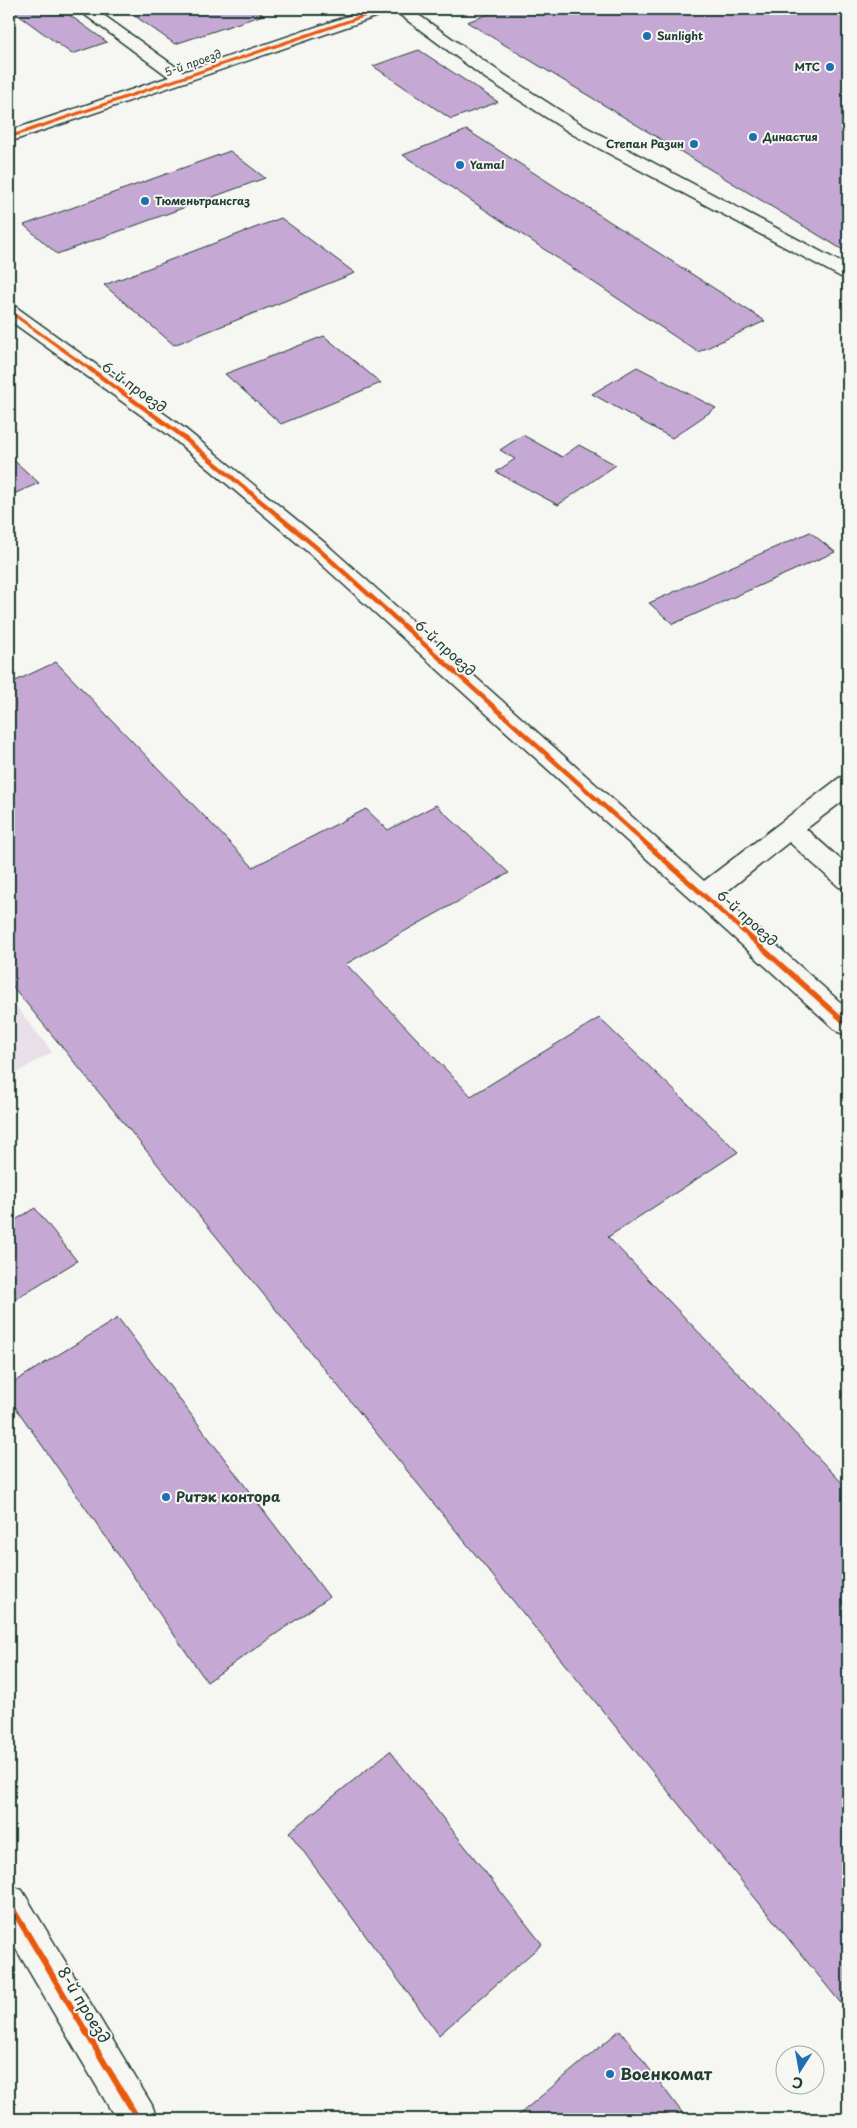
<svg xmlns="http://www.w3.org/2000/svg" width="857" height="2128" font-family="'Playpen Sans',sans-serif">
<rect width="100%" height="100%" fill="#f6f6f2"/>
<filter id="ink" filterUnits="userSpaceOnUse"><feTurbulence type="fractalNoise" baseFrequency=".02" numOctaves="2"/><feDisplacementMap in="SourceGraphic" scale="10" xChannelSelector="R" yChannelSelector="G"/><feConvolveMatrix kernelMatrix="1 2 1 2 8 2 1 2 1" color-interpolation-filters="sRGB"/></filter>
<g filter="url(#ink)">
<path fill="#e8dfe9" d="M9,997l43,55 -43,25z"/>
<path fill="#c6a8d5" stroke="#1f3d34" d="M10,9h51l46,33 -35,12z
M125,9h129l9,6 -88,29z
M503,9h345v244l-381,-231z
M419,50l79,52 -47,17 -78,-53z
M467,130l298,191 -67,31 -295,-197z
M230,151l35,27 -208,76 -33,-29z
M281,218l74,55 -181,72 -70,-60z
M324,336l57,47 -100,41 -56,-50z
M637,367l79,41 -44,30 -80,-44z
M523,435l39,22 17,-12 37,20 -58,40 -62,-33 19,-13 -15,-9z
M9,456l30,27 -30,13z
M810,532l25,20 -162,72 -24,-21z
M56,662l197,205 113,-58 22,21 48,-25 73,68 -163,91 125,132 128,-78 139,134 -130,85 240,252v523l-839,-1030v-298z
M35,1208l42,53 -68,42v-79z
M118,1318l211,279 -122,85 -198,-284v-13z
M390,1751l152,193 -103,91 -150,-203z
M620,2030l67,89h-172v-1z"/>
<g fill="none" stroke-linecap="round" stroke-linejoin="round">
<g stroke="#1f3d34" stroke-width="3">
<path id="minor" d="M77,9h18l88,63 186,-63h41l87,61 87,56 264,140v13l-7,-2 -269,-143 -87,-56 -93,-69 -2,3 -381,130v-11l160,-54z
M9,305l7,2 168,121 141,115 379,338 135,-103 9,-3v22l-42,32 42,37v23l-9,-2 -50,-45 -68,54 127,113v26l-10,-3 -529,-479 -139,-117 -161,-116z
M9,1885l13,5 130,215 5,14h-41l-107,-182z"/>
</g>
<use href="#minor" fill="#f6f6f2" fill-rule="evenodd"/>
<g stroke="#f6f6f2" stroke-width="5">
<path id="cycleway-far3" d="M9,137l375,-128
M9,311l82,59"/>
</g>
<g stroke="#f6f6f2" stroke-width="7">
<path id="cycleway-far2" d="M90,369l87,63 140,116 316,284"/>
</g>
<g stroke="#f6f6f2" stroke-width="8">
<path id="cycleway-far1" d="M632,831l216,194"/>
</g>
<g stroke="#f6f6f2" stroke-width="9">
<path id="cycleway" d="M9,1903l129,216"/>
</g>
<use href="#cycleway-far3" stroke="#e8590c" stroke-width="3"/>
<use href="#cycleway-far2" stroke="#e8590c" stroke-width="4.5"/>
<use href="#cycleway-far1" stroke="#e8590c" stroke-width="5"/>
<use href="#cycleway" stroke="#e8590c" stroke-width="6"/>
</g>
</g>
<g fill="#1f6fb2" stroke="#f6f6f2" stroke-width="2">
<circle cx="647" cy="36" r="5"/>
<circle cx="830" cy="67" r="5"/>
<circle cx="753" cy="137" r="5"/>
<circle cx="694" cy="144" r="5"/>
<circle cx="460" cy="165" r="5"/>
<circle cx="145" cy="201" r="5"/>
<circle cx="166" cy="1497" r="5"/>
<circle cx="610" cy="2074" r="5"/>
</g>
<g text-anchor="middle" stroke-width="4" stroke-linejoin="round" paint-order="stroke">
<g font-size="11" font-weight="bold" fill="#1f3d34" stroke="#f6f6f2" text-anchor="start">
<text x="657" y="40">Sunlight</text>
<text x="820" y="71" text-anchor="end">МТС</text>
<text x="763" y="141">Династия</text>
<text x="684" y="148" text-anchor="end">Степан Разин</text>
<text x="470" y="169">Yamal</text>
<text x="155" y="205">Тюменьтрансгаз</text>
</g>
<g font-size="11" fill="#1f3d34" stroke="#f6f6f2">
<text transform="translate(193 63) rotate(-19)" y="4">5-й проезд</text>
</g>
<g font-size="14" fill="#1f3d34" stroke="#f6f6f2">
<text transform="translate(134 387) rotate(36)" y="5">6-й проезд</text>
<text transform="translate(445 648) rotate(42)" y="5">6-й проезд</text>
<text transform="translate(747 918) rotate(42)" y="5">6-й проезд</text>
</g>
<g font-size="14" font-weight="bold" fill="#1f3d34" stroke="#f6f6f2" text-anchor="start">
<text x="176" y="1502">Ритэк контора</text>
</g>
<g font-size="16" fill="#1f3d34" stroke="#f6f6f2">
<text transform="translate(84 2005) rotate(59)" y="6">8-й проезд</text>
</g>
<g font-size="16" font-weight="bold" fill="#1f3d34" stroke="#f6f6f2" text-anchor="start">
<text x="620" y="2080">Военкомат</text>
</g>
</g>
<rect width="857" height="2128" fill="none" stroke="#f6f6f2" stroke-width="30"/>
<rect x="15" y="15" width="827" height="2098" fill="none" stroke="#1f3d34" stroke-width="2" filter="url(#ink)"/>
<g transform="translate(800 2070) rotate(191)"><circle r="24" fill="#f6f6f2" stroke="#a0aca6"/>
<path d="M0-4L9 19L0 12L-9 19Z" fill="#1f6fb2"/>
<text y="-8" font-size="14" font-weight="bold" text-anchor="middle" fill="#1f3d34">С</text>
</g>
</svg>
